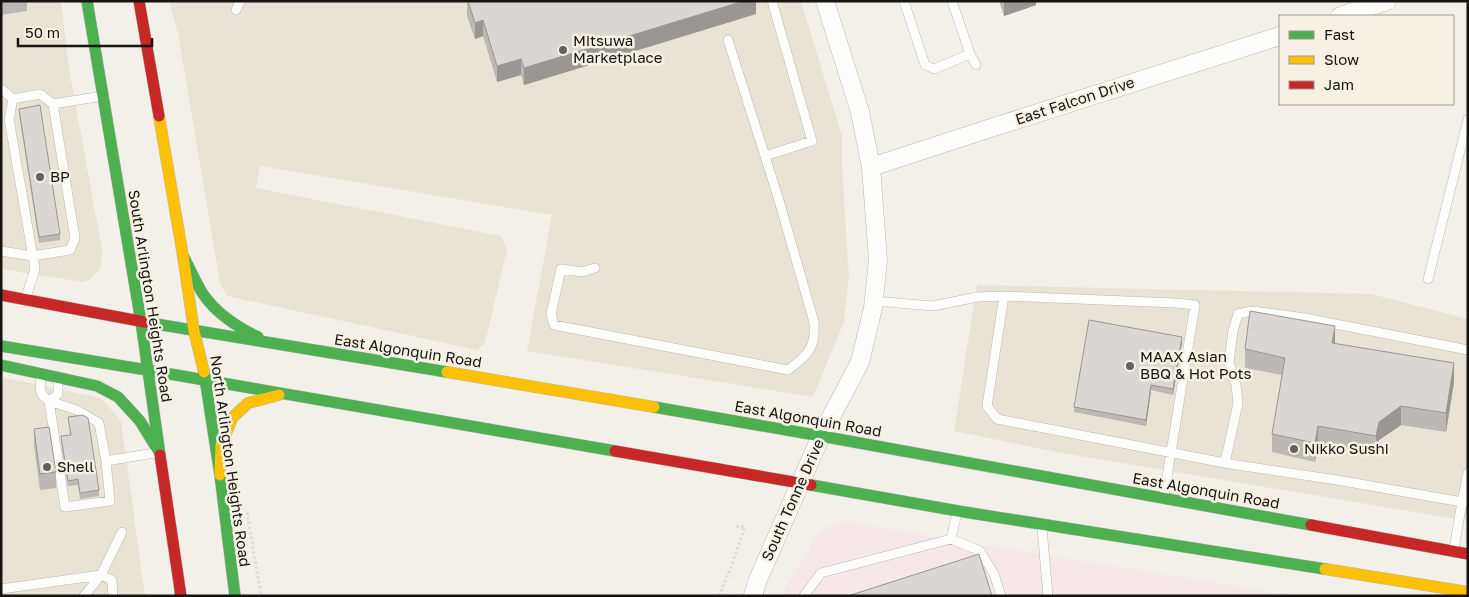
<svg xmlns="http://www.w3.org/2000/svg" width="1469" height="597" font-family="'Golos Text',sans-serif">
<rect width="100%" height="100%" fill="#f3f0e9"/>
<path fill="#e9e3d6" d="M1,1h60l8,67 34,187 -3,13 -9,11 -8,3 -82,-13z
M169,1h632l41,135v31l7,110 -5,45 -31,75 -286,-46 25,-136 -292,-49 -4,22 245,48 6,14 -22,93 -8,7 -250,-54 -7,-13 -42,-249z
M977,285l394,9 97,25v202l-406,-68 -108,-22z
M1,377l100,21 20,23 24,175h-144z"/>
<path fill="#f6e7e9" d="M841,521l162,27 290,48h-511l2,-7 35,-56z"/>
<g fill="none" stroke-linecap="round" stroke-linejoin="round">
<g stroke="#b9b7b1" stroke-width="10">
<path id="lane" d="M904,1l21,64 9,4 36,-15
M952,1l18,53 6,11
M236,10l4,-9
M1,89l12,10
M765,156l47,-15 -40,-140
M1,251l31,5 38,-6 5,-12 -22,-134
M595,268l-13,4 -21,-3 -10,45 3,11 234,45c20,-15 28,-22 26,-48l-36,-125 -50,-157
M1428,279l40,-160
M1004,296l-17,110 10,13 233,45 107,16 125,22 -8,47
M26,297l9,-28 -26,-150 4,-20 27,-5 13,10 50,-8
M874,301l59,5 44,-9 27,-1 172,7 19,2 -31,190
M41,377l-1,11 2,7 7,6 28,9 22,13 7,38 48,-8
M49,401l16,106 45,-6 -4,-40
M49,401l9,-7v-14
M1225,463l13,-60 -2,-18 -7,-23 4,-31 5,-17 14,-3 53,7 163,32
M1467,502h-5l6,-29
M1042,528l6,68
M951,539l29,12 14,23 7,22
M1,589l100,-14 11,5 1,16
M84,596l17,-21 21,-43
M804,596l17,-23 130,-34 6,-26"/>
</g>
<g stroke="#b9b7b1" stroke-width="19">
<path id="street" d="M1340,16l47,-15
M871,167l126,-41 283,-90
M753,596l4,-14 64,-146 39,-74 13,-54 5,-48 -7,-93 -11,-55 -35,-111"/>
</g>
<g stroke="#b9b7b1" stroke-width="12">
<path id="fast" d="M87,1l54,321 19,133
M183,256c7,12 12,26 20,38 13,19 34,33 55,43
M150,323l297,49
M1,346l146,24 468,81
M1,365l96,21 21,11 22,24 19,31
M204,372l16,103 15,121
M654,407l167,29 490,89
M811,485l147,26 367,58
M180,589v7"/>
</g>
<g stroke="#b9b7b1" stroke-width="12">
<path id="slow" d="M159,116l24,140 11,75 10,41
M447,372l207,35
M220,475l1,-30 12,-28 15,-14 31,-8
M1325,569l143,23"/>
</g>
<g stroke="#b9b7b1" stroke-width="12">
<path id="jam" d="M139,1l20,115
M1,295l149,28
M615,451l196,34
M160,455l21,141
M1311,525l157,29"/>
</g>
<path stroke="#dddcda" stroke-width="3" stroke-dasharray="2.5 2.5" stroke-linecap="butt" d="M247,512l14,84
M719,596l12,-29 14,-40 -11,-1"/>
<use href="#lane" stroke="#fdfdfc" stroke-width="9"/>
<use href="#street" stroke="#fdfdfc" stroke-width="18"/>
<use href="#fast" stroke="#4caf50" stroke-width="11"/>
<use href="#slow" stroke="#ffc107" stroke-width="11"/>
<use href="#jam" stroke="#c62828" stroke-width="11"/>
</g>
<path fill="#bbb8b5" d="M1,1h26v10l-26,4z
M467,1h289v13l-232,71 -3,-10 -24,7 -14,-46 -8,3 -8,-23z
M999,1h38l-1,1v3l-32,11z
M19,109l41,125v6l-21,3 -20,-129z
M1182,343l-9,52 -22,-5 -5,36 -72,-14v-5z
M1335,344l119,38 -8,50 -45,-7 -22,15 -3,14 -58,-10 -3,18 -43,-10v-18l10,-59 -37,-7v-19z
M68,417l31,73v6l-19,3 -2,-14 -10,1 -7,-44v-6l9,-1z
M34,429l22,43v16l-16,2 -6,-44z"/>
<path fill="#999694" d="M744,1h12v13l-232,71v-17z
M1004,1h33l-1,1v3l-32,11z
M483,20v16l-8,3v-16z
M521,59v16l-24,7v-16z
M1335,326v18l-3,-1z
M1182,337v6l-9,52v-6z
M1454,363v19l-8,50v-19z
M1151,385v5l-5,36v-6z
M1401,406v19l-22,15 -3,14v-18l3,-14z
M1318,426v18l-3,18v-19z"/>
<path fill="#dad6d3" stroke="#999694" d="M468,1h276l-220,67 -3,-9 -24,7 -14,-46 -8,3z
M40,105l20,129 -21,3 -20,-128z
M1250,311l85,15 -3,17 122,20 -8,50 -45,-7 -22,16 -3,14 -58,-10 -3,17 -43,-9 13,-76 -40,-9z
M1089,320l93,17 -9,52 -22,-4 -5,35 -72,-13z
M83,415l5,3 11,72 -19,3 -2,-14 -10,2 -7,-45 10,-1 -3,-18z
M49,427l7,45 -16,2 -6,-45z
M979,554l13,42h-141v-1z"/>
<g fill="#64625d" stroke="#f7f1e5" stroke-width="2">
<circle cx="563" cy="50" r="5"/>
<circle cx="40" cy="177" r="5"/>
<circle cx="1130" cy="366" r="5"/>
<circle cx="1294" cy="449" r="5"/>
<circle cx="47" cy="467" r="5"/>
</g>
<g text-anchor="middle" stroke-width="5" stroke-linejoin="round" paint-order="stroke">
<g font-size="15" fill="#171511" stroke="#f7f1e5" text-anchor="start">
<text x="573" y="46">Mitsuwa<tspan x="573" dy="17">Marketplace</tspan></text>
<text x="50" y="182">BP</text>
<text x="1140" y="362">MAAX Asian<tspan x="1140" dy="17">BBQ &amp; Hot Pots</tspan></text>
<text x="1304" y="454">Nikko Sushi</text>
<text x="57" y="472">Shell</text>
</g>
<g font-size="15" fill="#171511" stroke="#f7f1e5">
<text transform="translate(1075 101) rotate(-18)" y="5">East Falcon Drive</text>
<text transform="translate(150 296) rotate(81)" y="5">South Arlington Heights Road</text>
<text transform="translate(408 351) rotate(9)" y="5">East Algonquin Road</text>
<text transform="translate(808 419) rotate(10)" y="5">East Algonquin Road</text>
<text transform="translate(230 461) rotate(82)" y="5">North Arlington Heights Road</text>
<text transform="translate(1206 491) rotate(10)" y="5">East Algonquin Road</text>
<text transform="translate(793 500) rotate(-66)" y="5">South Tonne Drive</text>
</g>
</g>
<rect width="1469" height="597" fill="none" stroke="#171511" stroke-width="5"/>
<rect x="1279" y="15" width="175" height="90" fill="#f7f1e5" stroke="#9d9990"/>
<rect x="1289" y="31" width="25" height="8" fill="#4caf50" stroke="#9d9990"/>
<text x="1324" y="40" font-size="15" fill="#171511">Fast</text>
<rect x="1289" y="56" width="25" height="8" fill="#ffc107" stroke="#9d9990"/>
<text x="1324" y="65" font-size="15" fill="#171511">Slow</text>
<rect x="1289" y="81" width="25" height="8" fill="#c62828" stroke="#9d9990"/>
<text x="1324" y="90" font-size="15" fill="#171511">Jam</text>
<path d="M18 38v8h134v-8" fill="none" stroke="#171511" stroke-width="2.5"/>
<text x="25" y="38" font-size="15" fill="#171511" stroke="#f7f1e5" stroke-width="4" paint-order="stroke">50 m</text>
</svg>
